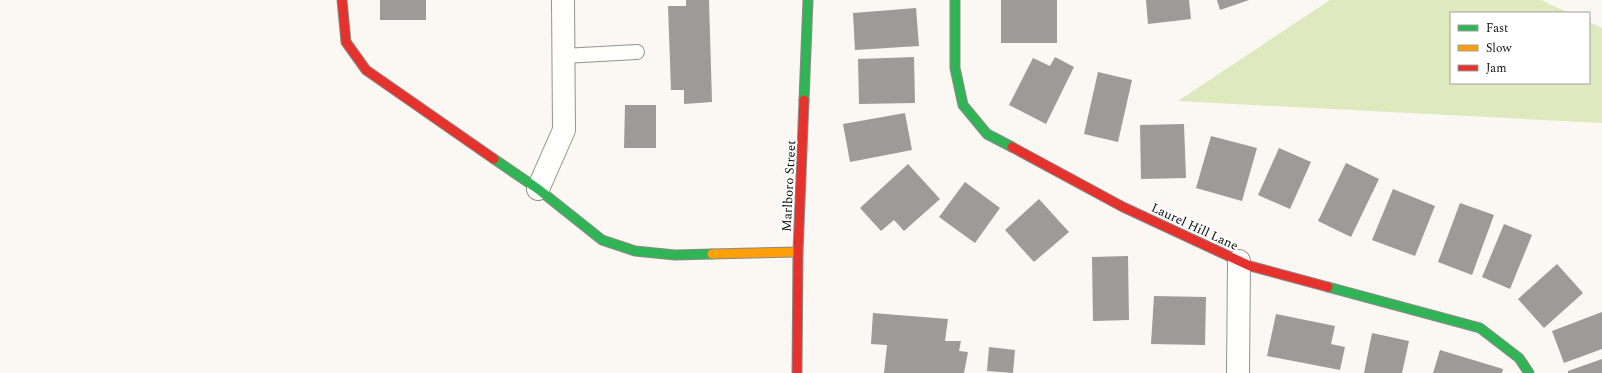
<svg xmlns="http://www.w3.org/2000/svg" width="1602" height="373" font-family="Spectral,serif">
<rect width="100%" height="100%" fill="#fbf7f2"/>
<path fill="#dee9be" d="M1330,0h211l28,13h-118v70h138v-61l13,6v95l-424,-22z"/>
<path fill="#9e9a98" d="M380,0h46v20h-46z
M686,0h23l3,102 -28,2v-14h-13l-3,-84h18z
M1001,0h56v43h-56z
M1146,0h43l2,19 -43,5z
M1217,0h32l-29,10z
M916,8l3,38 -64,4 -2,-37z
M914,57l1,46 -56,1 -1,-45z
M1055,57l19,10 -28,57 -37,-19 24,-47 17,8z
M1098,72l34,8 -14,62 -34,-8z
M625,105h31v43h-32z
M905,113l7,37 -62,12 -7,-38z
M1184,124l2,54 -45,1 -1,-54z
M1211,136l46,12 -15,53 -46,-13z
M1279,148l32,14 -21,47 -32,-14z
M1346,163l33,16 -28,58 -33,-16z
M908,164l32,35 -36,32 -10,-11 -13,11 -21,-23z
M965,182l35,26 -25,35 -36,-26z
M1393,189l42,17 -20,50 -43,-16z
M1039,199l30,33 -35,30 -29,-32z
M1460,203l34,12 -22,60 -34,-13z
M1504,224l28,11 -22,54 -28,-12z
M1128,256l1,64 -36,1 -1,-64z
M1557,264l26,29 -39,35 -26,-29z
M1154,296l52,1 -1,48 -54,-1z
M1602,312v37l-38,14 -12,-32z
M873,313l75,6 -3,22h16l-2,10 9,1 -4,21h-80l3,-28 -16,-1z
M1276,314l59,12 -4,18 14,3 -5,23 -73,-14z
M1372,333l37,8 -7,32h-38z
M989,347l26,3 -2,23 -26,-2z
M1440,350l63,19 -1,4h-69z
M1602,359v14h-34v-2z"/>
<g fill="none" stroke-linecap="round" stroke-linejoin="round">
<g stroke="#959391" stroke-width="16">
<path id="lane" d="M563,56l74,-4"/>
</g>
<g stroke="#959391" stroke-width="24">
<path id="street" d="M538,189l26,-59 -1,-130
M1238,373l1,-112"/>
</g>
<g stroke="#8b8a87" stroke-width="11">
<path id="fast" d="M955,0v68l8,37 24,29 25,13
M804,100l4,-100
M494,159l44,30 64,51 33,11 40,4 37,-1
M1328,287l152,41 39,30 10,15"/>
</g>
<g stroke="#8b8a87" stroke-width="11">
<path id="slow" d="M712,254l86,-2"/>
</g>
<g stroke="#8b8a87" stroke-width="11">
<path id="jam" d="M342,0l4,42 20,28 128,89
M1012,147l111,60 127,59 78,21
M797,373l1,-121 6,-152"/>
</g>
<use href="#lane" stroke="#fefefd" stroke-width="14"/>
<use href="#street" stroke="#fefefd" stroke-width="22"/>
<use href="#fast" stroke="#30b455" stroke-width="9"/>
<use href="#slow" stroke="#ff9f0a" stroke-width="9"/>
<use href="#jam" stroke="#e5322d" stroke-width="9"/>
</g>
<g text-anchor="middle" stroke-width="4" stroke-linejoin="round" paint-order="stroke">
<g font-size="13" fill="#0e0e0e" stroke="#fff">
<text transform="translate(788 186) rotate(-87)" y="5">Marlboro Street</text>
<text transform="translate(1195 226) rotate(25)" y="5">Laurel Hill Lane</text>
</g>
</g>
<rect x="1450" y="12" width="140" height="72" fill="#ffffff" stroke="#9f9f9f"/>
<rect x="1458" y="25" width="20" height="6" fill="#30b455" stroke="#9f9f9f"/>
<text x="1486" y="32" font-size="12" fill="#0e0e0e">Fast</text>
<rect x="1458" y="45" width="20" height="6" fill="#ff9f0a" stroke="#9f9f9f"/>
<text x="1486" y="52" font-size="12" fill="#0e0e0e">Slow</text>
<rect x="1458" y="65" width="20" height="6" fill="#e5322d" stroke="#9f9f9f"/>
<text x="1486" y="72" font-size="12" fill="#0e0e0e">Jam</text>
</svg>
